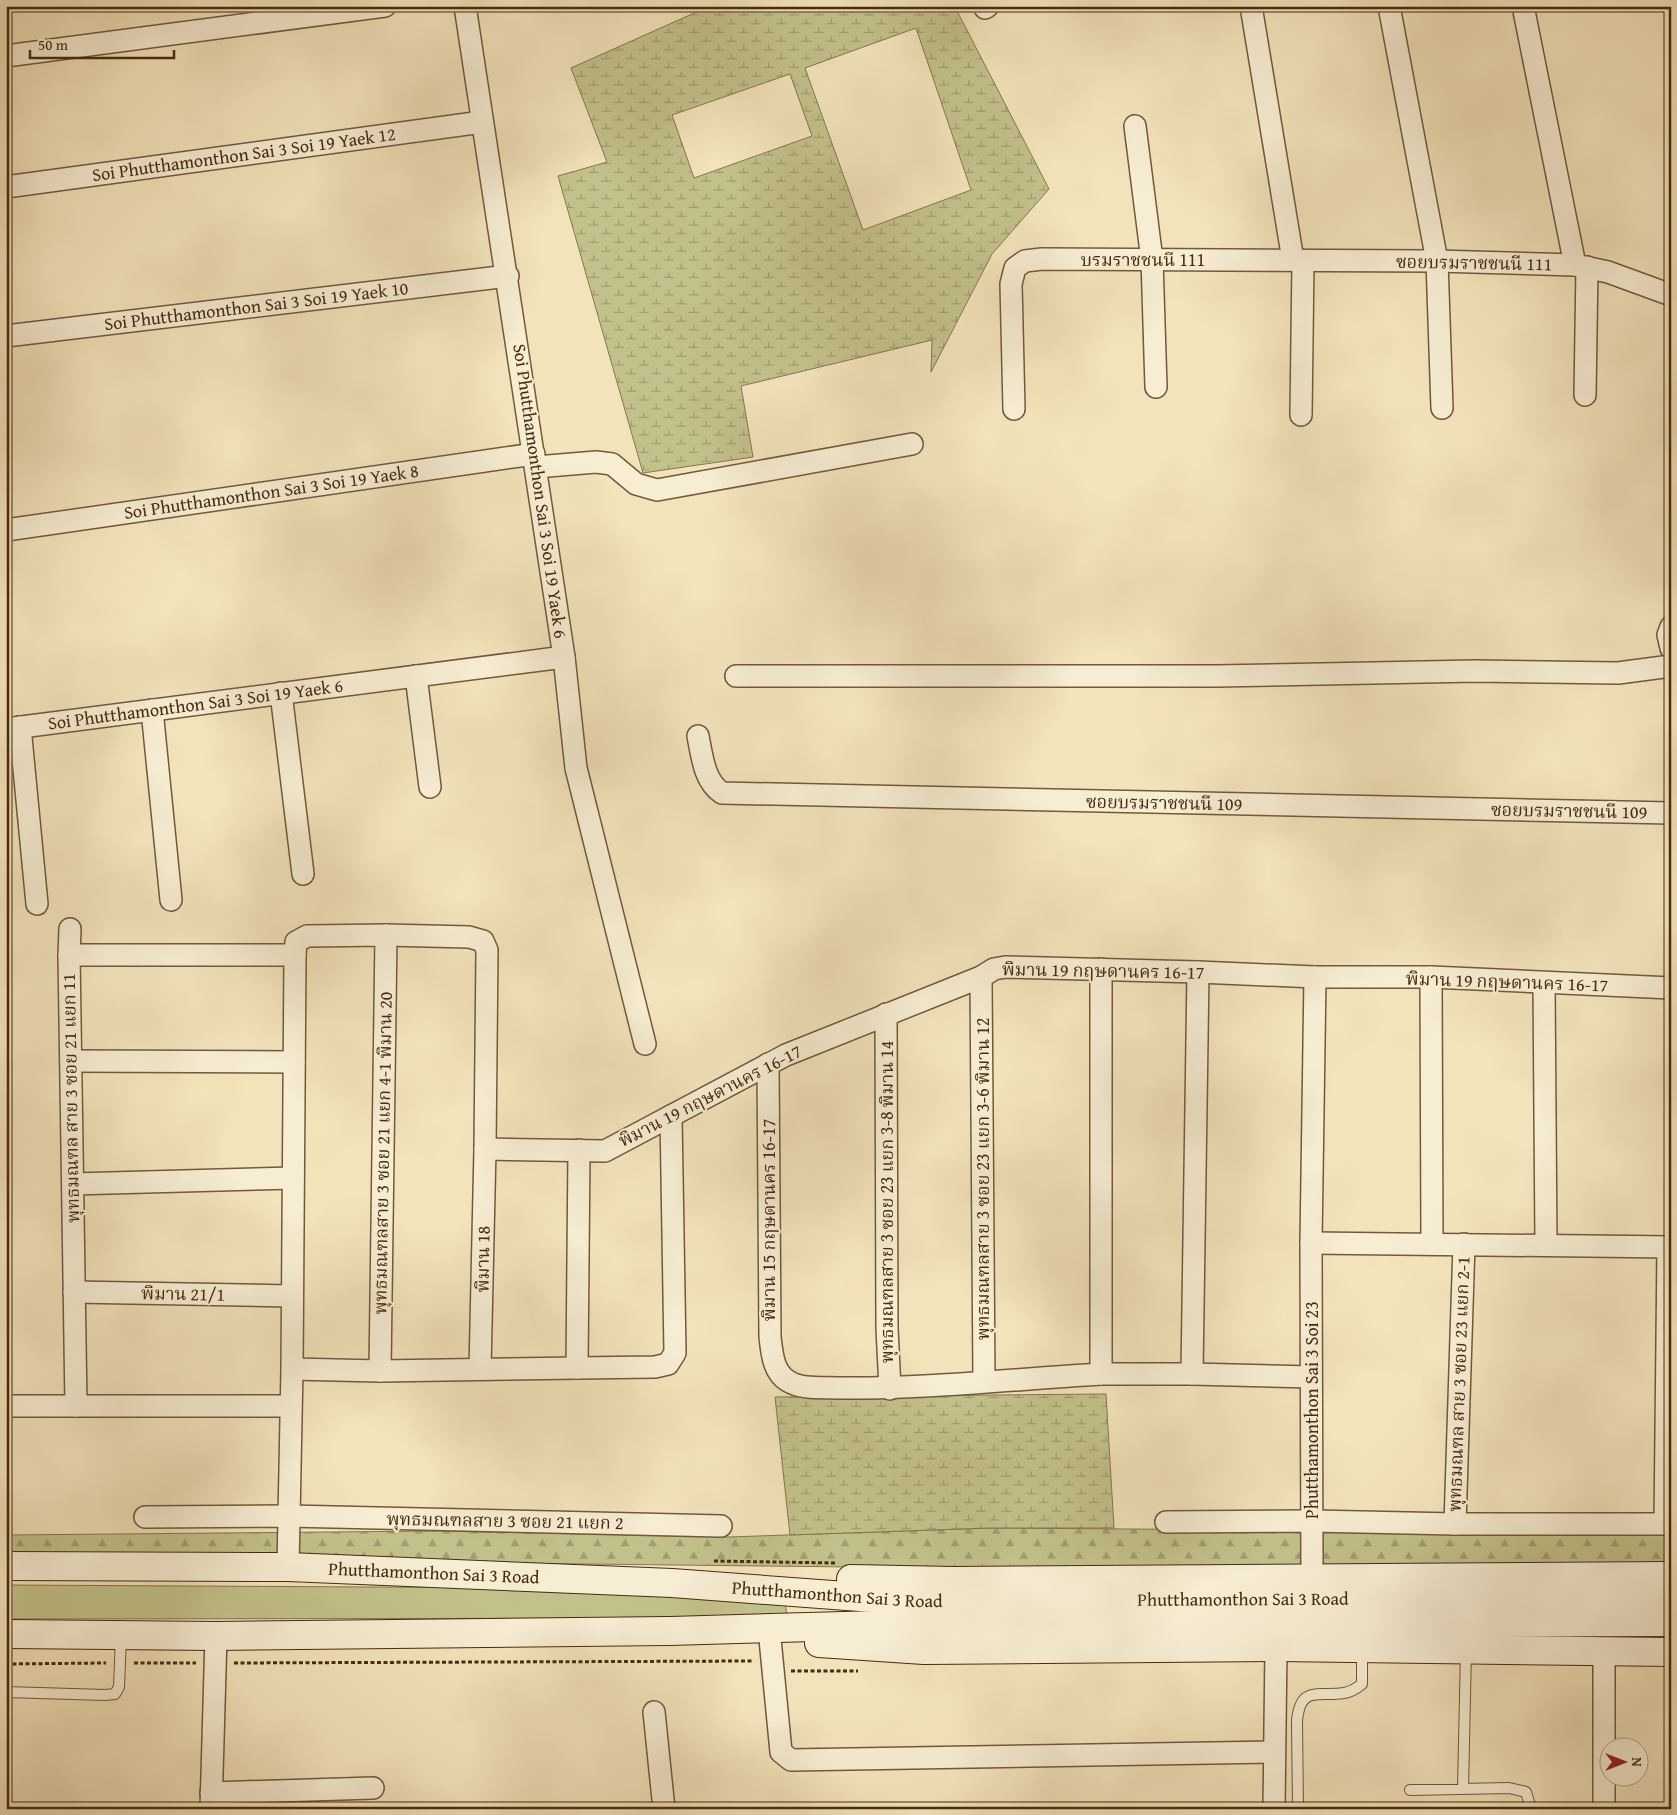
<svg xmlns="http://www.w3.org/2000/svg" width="1677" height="1815" font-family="'Gentium Book Plus','Noto Serif Thai',serif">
<defs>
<pattern id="forest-firs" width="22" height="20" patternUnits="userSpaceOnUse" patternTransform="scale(1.25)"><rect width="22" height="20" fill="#c3c18b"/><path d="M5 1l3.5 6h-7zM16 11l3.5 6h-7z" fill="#a09d70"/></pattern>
<pattern id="wetland-marsh" width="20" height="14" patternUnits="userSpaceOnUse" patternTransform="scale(1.25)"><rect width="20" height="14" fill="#c3c18b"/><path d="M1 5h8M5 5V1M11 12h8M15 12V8" fill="none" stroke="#a09d70"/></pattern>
</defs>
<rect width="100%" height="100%" fill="#f3e3bb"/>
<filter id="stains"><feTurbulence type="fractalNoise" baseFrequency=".004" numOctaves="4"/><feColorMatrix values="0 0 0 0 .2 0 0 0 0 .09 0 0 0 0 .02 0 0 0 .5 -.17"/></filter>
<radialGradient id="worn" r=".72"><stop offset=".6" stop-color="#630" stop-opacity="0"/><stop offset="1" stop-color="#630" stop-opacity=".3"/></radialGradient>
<path fill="#c3c18b" stroke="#85764e" d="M6,1585l547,3 232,11 2,19 -781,1z"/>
<path fill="url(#forest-firs)" stroke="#85764e" d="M990,1528l681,5v35l-546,2 -902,-10 -217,-5v-20l432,-4 291,6z"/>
<path fill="url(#wetland-marsh)" stroke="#85764e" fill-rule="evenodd" d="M710,6h250l-4,3 93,180 -57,65 -61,118 1,-32 -191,46 12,71 -110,16 -85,-297 49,-14 -36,-94zM916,28l55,162 -108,40 -58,-162zM790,74l22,62 -118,42 -22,-63z
M1106,1394l8,134h-124l-200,7 -15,-138z"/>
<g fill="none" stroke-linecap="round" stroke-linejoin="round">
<g stroke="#72593c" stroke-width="12">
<path id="service" d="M6,1692l99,3 10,-1 4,-7 2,-51
M1463,1789l3,-139
M1410,1790l99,-2 17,4 5,17
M1298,1809l-1,-89c4,-35 21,-23 47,-27 7,-1 13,-5 18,-9v-34"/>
</g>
<g stroke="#72593c" stroke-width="24">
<g id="minor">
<path d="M1251,6l42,254"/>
<path d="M1389,6l48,255 5,147"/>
<path d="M1523,6l52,259"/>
<path d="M985,8l3,-2"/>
<path d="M6,56l379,-50"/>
<path d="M1135,126l17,134 4,127"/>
<path id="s1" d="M6,187l476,-65"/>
<path id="s2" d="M6,336l502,-60"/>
<path d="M1585,395l2,-128"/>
<path d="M1014,409l-3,-125 4,-16 10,-7 17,-2 395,2 138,4 33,7 63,23"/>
<path d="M1301,415l2,-154"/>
<path d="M536,467l60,-5 16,2 24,20 21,6 255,-46"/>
<path id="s3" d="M6,530l528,-76"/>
<path d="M1671,627l-3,8 3,13"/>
<path d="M564,657l12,111 69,276"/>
<path d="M416,676l14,111"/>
<path d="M736,676h480l259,-5 143,2 53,-7"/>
<path d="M281,693l22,181"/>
<path d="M152,710l19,190"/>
<path d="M20,727l17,177"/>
<path id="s4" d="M6,729l558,-72c-32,-217 -65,-434 -99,-651"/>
<path d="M698,736c4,20 6,45 24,57l949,20"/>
<path d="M69,955l1,-26"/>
<path d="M1101,969v405h91l6,-402"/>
<path d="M981,977l3,404"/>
<path d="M1431,977l1,267"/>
<path d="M1544,983l2,262"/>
<path d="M886,1014l1,314 3,61"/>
<path d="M71,1061l223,1"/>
<path d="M768,1064l2,273c2,16 3,35 18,44 14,9 36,6 52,7 87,1 174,-9 261,-14"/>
<path d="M485,1149l120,2 181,-96 195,-78 13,-8 11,-2 193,5 117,5h116l240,11"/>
<path d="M73,1184l220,-6"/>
<path d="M1311,1243l360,4"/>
<path d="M74,1292l217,4"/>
<path d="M577,1368l2,-218"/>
<path d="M292,1369l88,2 197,-3 78,-1 13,-3 7,-11 -4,-237"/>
<path d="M380,1371l6,-436"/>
<path d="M1192,1374l119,3"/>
<path d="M6,1406h284"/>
<path d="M76,1406l-7,-451h226"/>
<path d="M145,1517l144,-1 432,10"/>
<path d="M1166,1522l147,-1 142,3h216"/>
<path d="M1455,1524l9,-280"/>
<path d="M1665,1524l3,-277"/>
<path d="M288,1567l4,-198 3,-414 1,-13 11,-6 79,-1 83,2 14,4 4,9 -2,199 -5,220"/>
<path d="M1312,1578l-1,-335 4,-266"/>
<path d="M770,1639l11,113 10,8 483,-8"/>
<path d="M1604,1651v158"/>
<path d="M654,1712l10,97"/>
<path d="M211,1793l162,-5"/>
<path d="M211,1809l5,-173"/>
<path d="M1274,1809l2,-162"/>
</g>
</g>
<g stroke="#472b12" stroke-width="30">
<g id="secondary">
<path id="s5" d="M6,1566l282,1 384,16 242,18 757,-4"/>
<path d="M851,1579l102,2 718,-5"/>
<path d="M6,1634l210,2 454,-5 245,-7 756,-2"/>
<path d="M819,1643l105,7 352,-3 395,5"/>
</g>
</g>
<path stroke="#472b12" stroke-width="3" stroke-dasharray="4 2.5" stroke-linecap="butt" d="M714,1561l122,2
M134,1663h62
M234,1663l519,-2
M6,1664l100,-1
M791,1671h67"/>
<use href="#service" stroke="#f7edd3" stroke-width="10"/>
<use href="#minor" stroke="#f7edd3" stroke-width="21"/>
<use href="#secondary" stroke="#f7edd3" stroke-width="28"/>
</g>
<g text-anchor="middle" stroke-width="4" stroke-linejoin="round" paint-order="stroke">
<g font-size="18" fill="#472b12" stroke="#f7edd3">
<text dy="6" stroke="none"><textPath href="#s1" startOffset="240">Soi Phutthamonthon Sai 3 Soi 19 Yaek 12</textPath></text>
<text x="1143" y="266">บรมราชชนนี 111</text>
<text transform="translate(1474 263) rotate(1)" y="6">ซอยบรมราชชนนี 111</text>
<text dy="6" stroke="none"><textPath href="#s2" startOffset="252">Soi Phutthamonthon Sai 3 Soi 19 Yaek 10</textPath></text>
<text transform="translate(540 491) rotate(82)" y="6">Soi Phutthamonthon Sai 3 Soi 19 Yaek 6</text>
<text dy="6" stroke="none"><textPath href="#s3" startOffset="268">Soi Phutthamonthon Sai 3 Soi 19 Yaek 8</textPath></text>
<text dy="6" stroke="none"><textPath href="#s4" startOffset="191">Soi Phutthamonthon Sai 3 Soi 19 Yaek 6</textPath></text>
<text transform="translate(1164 803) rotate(1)" y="6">ซอยบรมราชชนนี 109</text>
<text transform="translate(1569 811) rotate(1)" y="6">ซอยบรมราชชนนี 109</text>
<text transform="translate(1103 971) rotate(1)" y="6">พิมาน 19 กฤษดานคร 16-17</text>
<text transform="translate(1507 982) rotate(2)" y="6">พิมาน 19 กฤษดานคร 16-17</text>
<text transform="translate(710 1096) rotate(-27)" y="6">พิมาน 19 กฤษดานคร 16-17</text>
<text transform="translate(71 1098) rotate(-91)" y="6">พุทธมณฑล สาย 3 ซอย 21 แยก 11</text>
<text transform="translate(383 1153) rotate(-89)" y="6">พุทธมณฑลสาย 3 ซอย 21 แยก 4-1 พิมาน 20</text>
<text transform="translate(983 1179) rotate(-90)" y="6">พุทธมณฑลสาย 3 ซอย 23 แยก 3-6 พิมาน 12</text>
<text transform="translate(887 1202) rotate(-90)" y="6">พุทธมณฑลสาย 3 ซอย 23 แยก 3-8 พิมาน 14</text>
<text transform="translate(769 1220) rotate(-90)" y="6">พิมาน 15 กฤษดานคร 16-17</text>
<text transform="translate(483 1259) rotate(-89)" y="6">พิมาน 18</text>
<text transform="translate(183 1294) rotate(1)" y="6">พิมาน 21/1</text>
<text transform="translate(1459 1384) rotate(-88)" y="6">พุทธมณฑล สาย 3 ซอย 23 แยก 2-1</text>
<text transform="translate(1312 1410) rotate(-90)" y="6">Phutthamonthon Sai 3 Soi 23</text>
<text transform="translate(505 1521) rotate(1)" y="6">พุทธมณฑลสาย 3 ซอย 21 แยก 2</text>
<text dy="6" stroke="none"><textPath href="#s5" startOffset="428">Phutthamonthon Sai 3 Road</textPath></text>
<text dy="6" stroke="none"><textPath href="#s5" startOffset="832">Phutthamonthon Sai 3 Road</textPath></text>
<text dy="6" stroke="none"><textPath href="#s5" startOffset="1238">Phutthamonthon Sai 3 Road</textPath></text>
</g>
</g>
<rect width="1677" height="1815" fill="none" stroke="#f3e3bb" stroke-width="25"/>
<rect x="8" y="8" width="1662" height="1800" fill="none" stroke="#472b12" stroke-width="2.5"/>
<rect x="12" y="12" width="1652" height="1790" fill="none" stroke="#472b12"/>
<g transform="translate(1624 1762) rotate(90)"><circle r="24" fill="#f7edd3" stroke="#b19f86"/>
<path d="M0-4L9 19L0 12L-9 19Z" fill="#8f2418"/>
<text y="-8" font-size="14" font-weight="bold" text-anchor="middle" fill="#472b12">N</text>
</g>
<path d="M30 50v8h144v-8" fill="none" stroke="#472b12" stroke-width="2.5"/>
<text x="38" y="50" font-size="15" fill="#472b12" stroke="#f7edd3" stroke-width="4" paint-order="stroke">50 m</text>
<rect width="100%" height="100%" filter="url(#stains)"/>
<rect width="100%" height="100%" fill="url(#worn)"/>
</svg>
